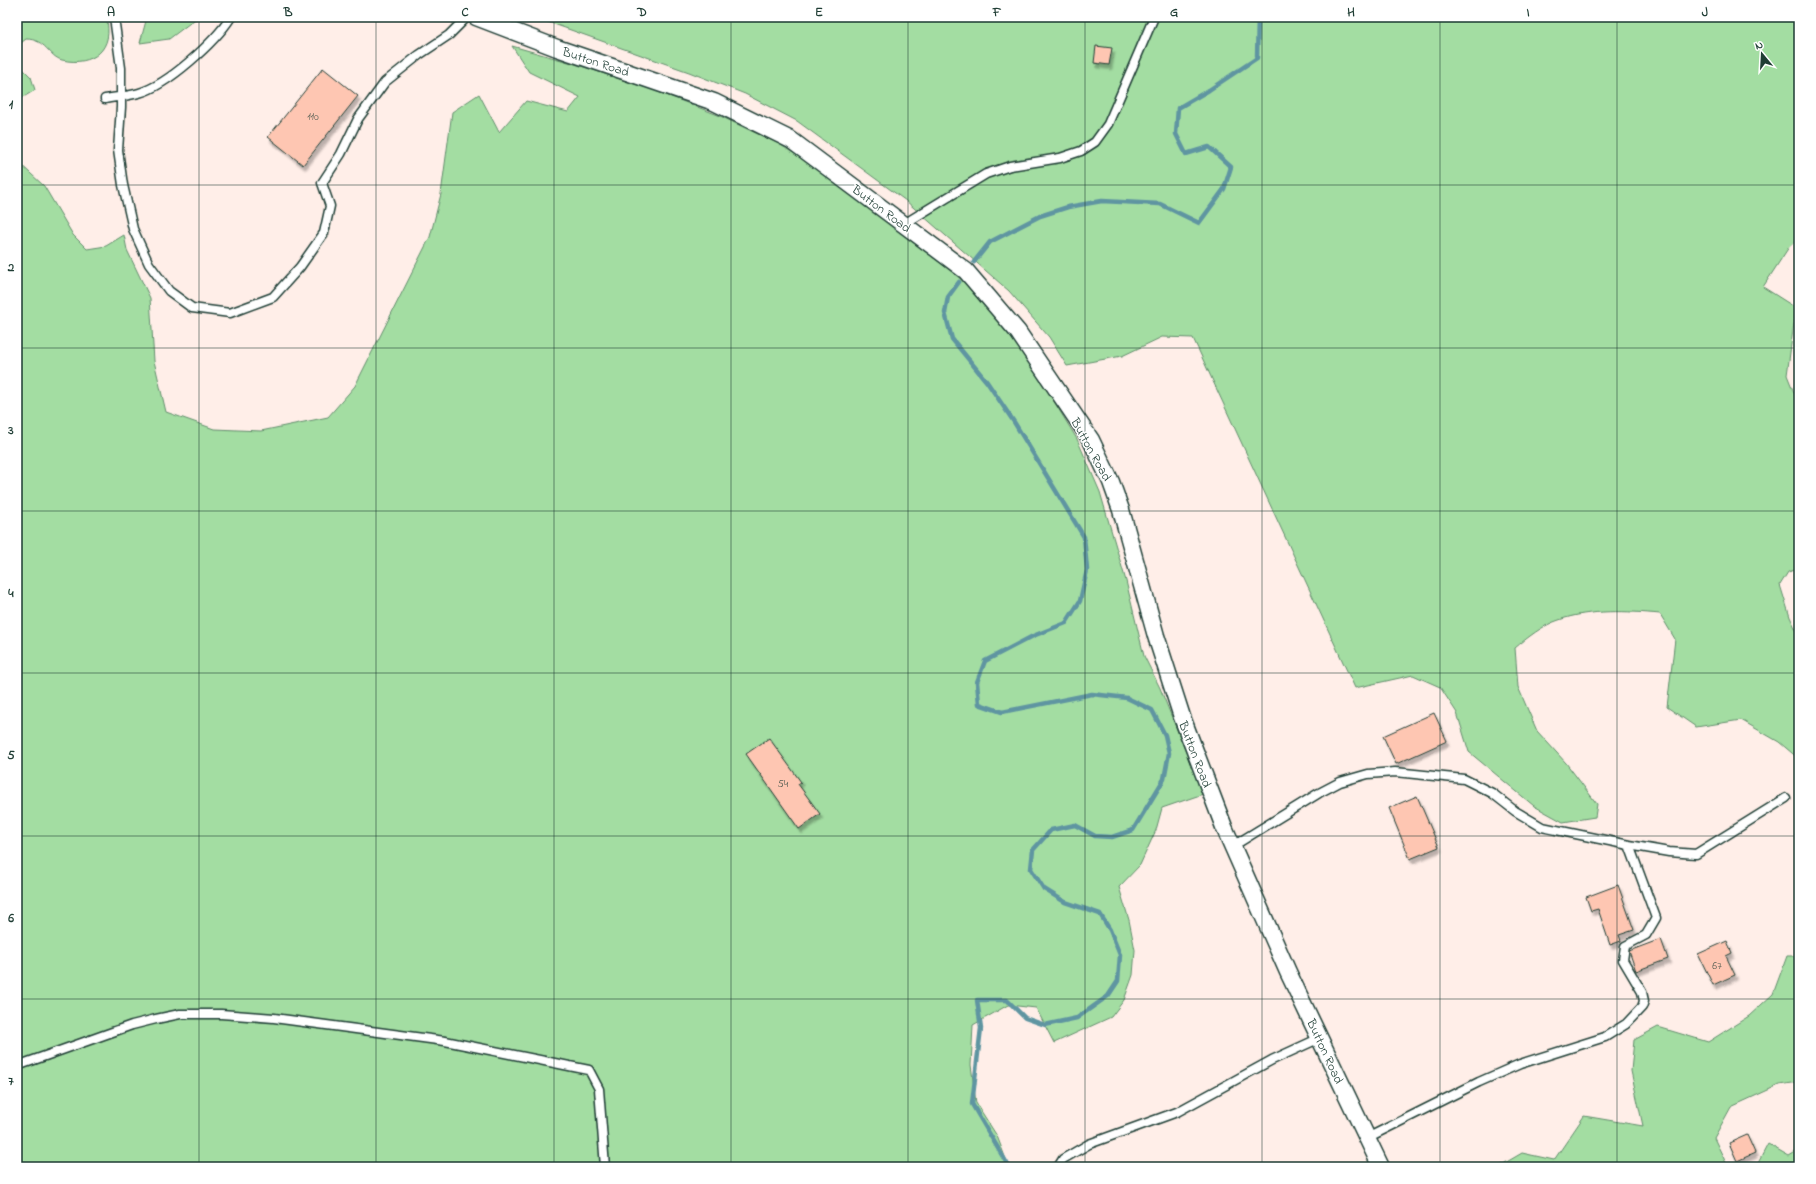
<svg xmlns="http://www.w3.org/2000/svg" width="1816" height="1184" font-family="'Indie Flower',sans-serif">
<defs>
<filter id="shadow"><feDropShadow dx="2.5" dy="4.5" stdDeviation="1" flood-color="#0004"/></filter>
</defs>
<rect width="100%" height="100%" fill="#ffeee8"/>
<filter id="ink" filterUnits="userSpaceOnUse"><feTurbulence type="fractalNoise" baseFrequency=".025" numOctaves="2"/><feDisplacementMap in="SourceGraphic" scale="8" xChannelSelector="R" yChannelSelector="G"/><feConvolveMatrix kernelMatrix="1 2 1 2 8 2 1 2 1" color-interpolation-filters="sRGB"/></filter>
<g filter="url(#ink)">
<path fill="#a3dda2" stroke="#618d6b" d="M17,17h89c9,32 -13,50 -44,43 -13,-3 -16,-21 -36,-21l-9,7z
M147,17h51l-29,22 -29,4z
M534,17h1265v221l-10,9 -26,40 33,21 -9,67 12,30v164l-11,3 -8,13 10,32 9,19v123l-20,-17 -38,-22 -45,7 -29,-20 8,-68 -15,-25c-32,-3 -70,-5 -101,6 -16,5 -32,18 -44,28l3,39 19,44 29,32 31,41 -2,13 -32,5 -29,-16 -65,-54 -12,-39 -17,-26 -27,-12 -58,13 -162,-350 -31,-1 -40,19 -55,10 -18,-29 -40,-46 -103,-90 -109,-80 -52,-27 -56,-22z
M512,46l60,17 84,28 62,24 61,29 46,29 137,107 50,53 65,106 23,53 26,89 18,75 16,32 43,106 -41,14 -6,22 -16,35 -21,22 10,33 6,30 -2,25 -9,25 -13,17 -57,26 -18,-35 -28,-3 -35,20 -2,40 5,38 21,33 12,31h-992v-1006l27,25 29,49 14,14 19,-3 18,-11 3,15 23,48 4,63 12,51 48,17 47,2 67,-14 27,-31 75,-149 11,-43 11,-82 27,-18 20,38 27,-31 42,11 12,-15 -51,-25z
M17,63l14,14 4,13 -18,11z
M1787,956h12v126l-20,3 -48,22 -17,31 14,29h-230l24,-14 32,7 30,-44 59,10 -12,-55 3,-31 24,-13 50,15 41,-26 24,-22z
M1768,1144l21,12 10,-6v17h-43z"/>
<g fill="none" stroke-linecap="round" stroke-linejoin="round">
<path stroke="#5e95a1" stroke-width="4.5" d="M974,262l16,-20 50,-26 28,-9 34,-6 58,3 39,19 25,-34 7,-22 -22,-20 -23,7 -10,-20 2,-26 31,-18 48,-32 1,-41
M959,282l-11,15 -3,16 7,26 35,43 27,40 70,115 3,33 -7,31 -14,22 -33,13 -48,25 -8,21 2,22 23,8 90,-18 35,4 25,12 13,25 4,18 -5,26 -31,51 -21,7 -17,-1 -20,-11 -24,5 -18,20 -2,19 13,20 21,13 35,12 10,16 10,25 -2,26 -10,15 -31,22 -32,7 -20,-7 -18,-18h-30l4,28 -9,76 37,63"/>
</g>
<path fill="#fec6b2" stroke="#1f3d34" filter="url(#shadow)" d="M1096,46l16,2 -3,17 -15,-2z
M323,68l35,28 -55,69 -35,-28z
M1434,713l13,28 -51,23 -13,-28z
M769,738l32,44 -3,2 22,30 -21,15 -53,-75z
M1417,796l22,51 -29,12 -21,-51z
M1618,885l16,45 -15,5 2,6 -11,4 -12,-36 -7,2 -5,-14z
M1661,939l7,20 -32,12 -7,-20z
M1727,941l5,12 -6,3 9,19 -22,10 -15,-31z
M1747,1135l8,18 -18,8 -8,-18z"/>
<g fill="none" stroke-linecap="round" stroke-linejoin="round">
<g stroke="#1f3d34" stroke-width="11">
<path id="service" d="M114,17l7,51v39l-3,43 5,35 10,44 16,35 20,27 23,17 38,5 43,-16 27,-30 24,-34 6,-27 -8,-23 19,-29 17,-35 27,-37 34,-27 30,-20 18,-18
M105,99c11,-2 23,-3 34,-6 29,-8 76,-51 92,-76
M904,224l82,-50 24,-8 50,-8 21,-7 14,-9 13,-18 46,-107
M1233,846l86,-53 21,-11 28,-8 27,-2 69,7 28,14 23,18 27,16 87,18
M17,1066l115,-41 24,-6 24,-5h41l53,4 171,23 144,29 10,19 6,78
M1367,1138l112,-56 41,-18 85,-27 21,-13 16,-17 2,-6 -2,-9 -19,-32 2,-14 21,-11 10,-17 -27,-73 40,7 27,2 90,-56
M1058,1167l5,-8 26,-15 88,-32 95,-52 48,-22"/>
</g>
<g stroke="#1f3d34" stroke-width="19">
<path id="minor" d="M476,17l81,31 157,54 77,38 175,131 52,61 73,108 20,42 10,28 35,126 26,81 42,110 64,145 93,195"/>
</g>
<use href="#service" stroke="#fff" stroke-width="8"/>
<use href="#minor" stroke="#fff" stroke-width="16"/>
</g>
</g>
<path fill="none" stroke="#1f3d34" stroke-width="1" stroke-opacity="0.55" d="M199,17v1150M376,17v1150M554,17v1150M731,17v1150M908,17v1150M1085,17v1150M1262,17v1150M1440,17v1150M1617,17v1150M17,185h1782M17,348h1782M17,511h1782M17,673h1782M17,836h1782M17,999h1782"/>
<g text-anchor="middle" stroke-width="3" stroke-linejoin="round" paint-order="stroke">
<g font-size="11" fill="#575f54">
<text x="313" y="120">110</text>
<text x="783" y="787">54</text>
<text x="1717" y="969">67</text>
</g>
<g font-size="13" fill="#1f3d34" stroke="#fff">
<text transform="translate(596 61) rotate(18)" y="5">Button Road</text>
<text transform="translate(882 208) rotate(37)" y="5">Button Road</text>
<text transform="translate(1092 449) rotate(61)" y="5">Button Road</text>
<text transform="translate(1196 754) rotate(69)" y="5">Button Road</text>
<text transform="translate(1326 1051) rotate(65)" y="5">Button Road</text>
</g>
</g>
<rect width="1816" height="1184" fill="none" stroke="#fff" stroke-width="44"/>
<g transform="translate(1762 54) rotate(342)" stroke="#ffffff" stroke-width="3" paint-order="stroke">
<path d="M0-3L7 15L0 10L-7 15Z" fill="#1f3d34"/>
<text y="-6" font-size="11" font-weight="bold" text-anchor="middle" fill="#1f3d34">N</text>
</g>
<rect x="22" y="22" width="1772" height="1140" fill="none" stroke="#1f3d34" stroke-width="1.5"/>
<g font-size="13" text-anchor="middle" font-weight="bold" fill="#1f3d34">
<text x="111" y="16">A</text>
<text x="288" y="16">B</text>
<text x="465" y="16">C</text>
<text x="642" y="16">D</text>
<text x="819" y="16">E</text>
<text x="997" y="16">F</text>
<text x="1174" y="16">G</text>
<text x="1351" y="16">H</text>
<text x="1528" y="16">I</text>
<text x="1705" y="16">J</text>
<text x="11" y="108">1</text>
<text x="11" y="271">2</text>
<text x="11" y="434">3</text>
<text x="11" y="597">4</text>
<text x="11" y="759">5</text>
<text x="11" y="922">6</text>
<text x="11" y="1085">7</text>
</g>
</svg>
